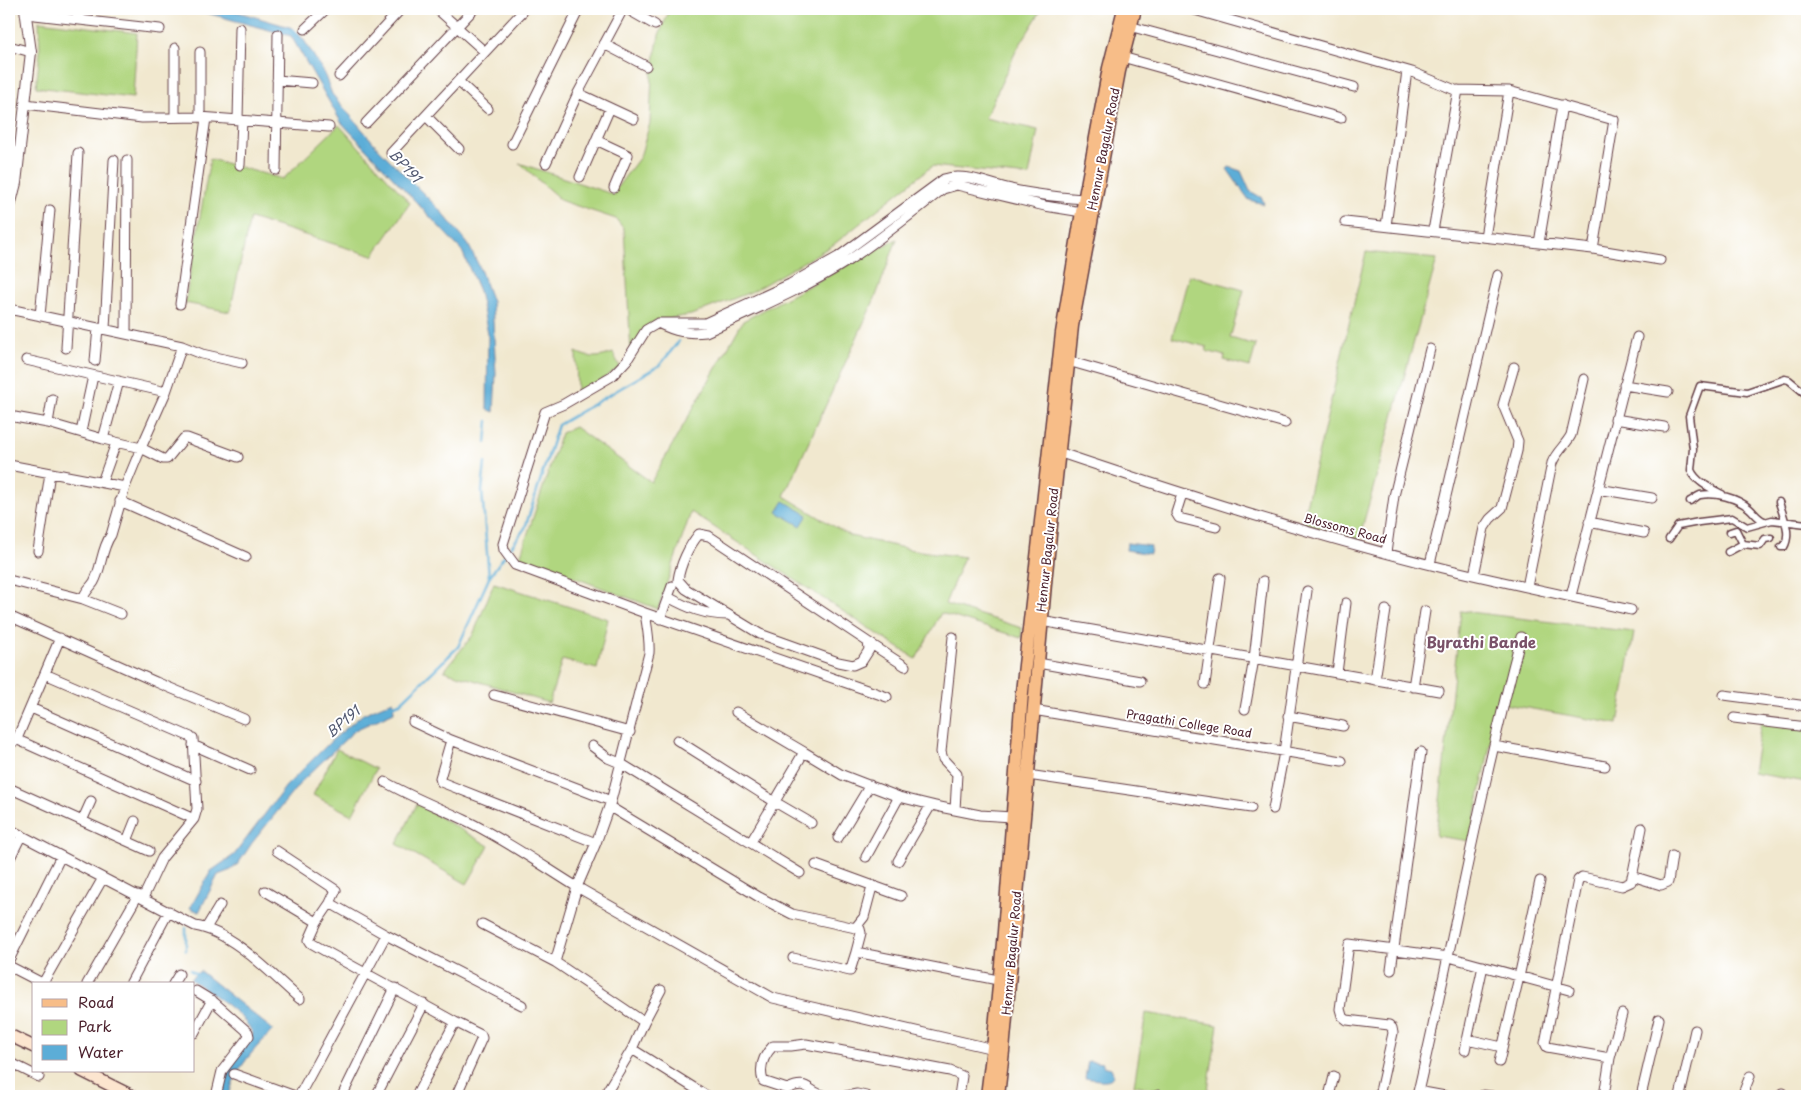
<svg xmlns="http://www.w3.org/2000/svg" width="1816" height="1105" font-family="'Playpen Sans',sans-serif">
<rect width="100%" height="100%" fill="#fff"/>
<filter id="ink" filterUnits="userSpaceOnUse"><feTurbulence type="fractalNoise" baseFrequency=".02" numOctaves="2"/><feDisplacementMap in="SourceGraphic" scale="10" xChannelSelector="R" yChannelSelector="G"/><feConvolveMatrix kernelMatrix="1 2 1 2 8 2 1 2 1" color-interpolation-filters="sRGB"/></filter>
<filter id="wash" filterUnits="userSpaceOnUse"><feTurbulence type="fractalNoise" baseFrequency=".0096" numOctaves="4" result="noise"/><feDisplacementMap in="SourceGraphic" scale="20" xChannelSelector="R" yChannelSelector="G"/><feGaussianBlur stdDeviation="1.12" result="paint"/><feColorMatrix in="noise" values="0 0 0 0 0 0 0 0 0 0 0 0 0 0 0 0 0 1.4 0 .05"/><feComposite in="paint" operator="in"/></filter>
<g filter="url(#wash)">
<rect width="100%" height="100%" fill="#f1e8cf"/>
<path fill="#b0d67f" stroke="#7d7a55" d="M670,9h372l-26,42 -31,67 53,12 -9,46 -97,-10 -99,79 -82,47 -60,23 -37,6 -23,32 -7,-124 -8,-10 -54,-18 -43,-38 93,31 28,-37 10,-34 2,-51 7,-37z
M39,21l98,12 -4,65 -97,-11 4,-35z
M339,125l71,78 -37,53 -123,-38 -20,94 -45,-9 25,-144 73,20z
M897,239l-21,57 -92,200 66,40 63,14 51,7 -19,47 77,24 -1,10 -80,-25 -25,46 -225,-147 -33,97 -138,-52 41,-124 14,-6 76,55 92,-161z
M1366,252l71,7 -78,280 -57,-16z
M1189,275l55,15 -14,48 26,7 -6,22 -26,-7 1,-4 -19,-5 1,-4 -35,-9z
M576,352c14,7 23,6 37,1l7,14 -43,30z
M494,583l114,36 -11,50 -35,-9 -13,43 -105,-32 29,-36z
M1461,611l173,21 -16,92 -119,-21 -29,138 -34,-5z
M1761,722l46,6v54l-54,-9z
M337,749l39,20 -24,46 -39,-20z
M417,804l72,42 -22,38 -70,-40z
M1146,1013l72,12 -11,71h-10l-63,-11z"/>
<path fill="#5cadd7" stroke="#536681" d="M192,9h36l65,19 11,12 19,31 9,23 47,55 61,61 28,34 11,22 13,36 4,72 -2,38 -7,-3 1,-75 -9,-43 -17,-40 -121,-129 -50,-86z
M1229,167l12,4 9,20 12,7 2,6 -15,-4 -22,-31z
M784,501l24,14 -7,11 -24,-14z
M1127,543l24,3 -1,8 -24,-4z
M393,701l1,11 -39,18 -54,52 -49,61 -14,21 -7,6 -13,5 -19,37 -9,-4 21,-37 23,-16 52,-69 45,-45 32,-27z
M200,971l73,59c-19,20 -38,38 -44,66h-9l8,-26 25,-36c-9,-21 -43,-41 -63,-55z
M1088,1061l15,2v3l8,2c9,18 -17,11 -26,10z"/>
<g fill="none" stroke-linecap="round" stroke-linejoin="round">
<path stroke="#5cadd7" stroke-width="2.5" d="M486,443l2,-22
M508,551l17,-23 33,-103 102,-60 19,-24
M489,577l16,-22
M391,706l9,-3 58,-56 31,-69 -7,-87 3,-28
M186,950v-22
M190,970l7,5"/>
</g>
</g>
<g filter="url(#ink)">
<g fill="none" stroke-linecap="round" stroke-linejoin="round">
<g stroke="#633d44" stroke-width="9">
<path id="pedestrian" d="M1722,494c-12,-6 -26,-12 -31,-24l2,-21 -4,-33 11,-30 47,6 38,-13 4,1 18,15
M1690,501c3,-1 7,-5 10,-6 16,-3 37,3 49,13 6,5 8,10 15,13
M1779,502c4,14 13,31 5,45h-3
M1730,532l6,-2 7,14 17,2 5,-7 6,-1
M1669,539l9,-13 21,-4 33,-4 15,9 25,-7 35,4
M1728,552l15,-8"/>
</g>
<g stroke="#633d44" stroke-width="11">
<path id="minor" d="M437,9l48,43
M627,9l28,16
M1191,9l221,63 43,18 54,1 105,29 -21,129
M26,14l134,15
M79,20l2,-11
M1129,26l225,61
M305,29l21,-20
M604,44l42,22
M9,46l22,6
M200,52v65
M1122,57l219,61
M339,76l62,-67
M277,80l35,3
M458,81l30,28
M578,93l56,26
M25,104l117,14 58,-1 129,10
M426,116l33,33
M175,117v-69
M238,120l2,-92
M366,123l108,-114
M596,140l32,15 -14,33
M512,144l67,-135
M391,153l134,-144
M546,163l32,-70 45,-84
M240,165l2,-45
M276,170l2,-136
M580,177l30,-69
M1345,222l248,27 67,11
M1386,226l21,-155
M1433,231l25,-141
M1485,237l24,-146
M1539,243l23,-138
M180,304l26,-186
M9,309l173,37 20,8 40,9
M40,316l10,-106
M658,323c18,9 29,11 48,9 47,-22 96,-42 140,-70 34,-22 65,-48 97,-73l14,-4 88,21 37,6
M105,329l9,-169
M126,334l1,-174
M182,346l-16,46 -25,56 22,11h4l17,-21h3l51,19
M66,348l12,-195
M26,360l140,32
M95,361l3,-33
M1068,361l217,62
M1624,385l44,7
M9,416l39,7 55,16 38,9 -16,39
M1615,419l49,8
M48,423l4,-24
M81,432l12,-56
M103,439l16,-58
M1058,452c127,43 255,84 385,116 62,15 125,28 188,42
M9,465l116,22 -14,48c-10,14 -9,32 -17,47 -4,6 -9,9 -11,17
M102,482l14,-39
M1598,489l54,9
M1182,494l-6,19 3,5 37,9
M120,501l126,56
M1589,522l55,11
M699,534l10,2 159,106 1,8 -7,11 -9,4 -15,-3 -78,-28 -74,-45 -8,-9c2,-15 11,-34 21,-46z
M38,551l12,-78
M1386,553l8,-57 36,-147
M1430,564l68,-289
M1474,575l10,-47 6,-9 12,-11 15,-57 1,-10 -15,-36 11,-38
M9,580l74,19 38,15
M1527,587l25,-124c4,-11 14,-18 19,-28l13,-56
M1571,596l66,-259
M668,597c20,11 37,18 60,18
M645,613l242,84
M9,616l147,66 88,37
M660,619l12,-33
M1041,621l398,70
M953,637l-12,115 2,7 14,15 -2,36
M868,642l37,24
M1038,663l102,18
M1337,673l9,-70
M45,674l148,64 4,71 -3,10 -32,39 -19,40
M1375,680l11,-70
M1205,684l15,-106
M1413,687l12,-76
M494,695l136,37
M1724,695l83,11
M31,708l165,73
M1245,709l9,-50 9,-78
M1033,710l309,51
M736,712l68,40 -53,90
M1288,716l55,10
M1734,718l73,9
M413,722l38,18 160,61 38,-148c1,-13 -2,-26 -4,-40l-130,-48 -11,-15 -1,-6 42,-132 19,-8 48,-28 15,-16 19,-30 12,-7h47l85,-39 48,-27 106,-78c22,-7 46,6 67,10 24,6 49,8 73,10
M9,736l185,83
M451,740l-11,38 1,4 155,61
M677,740l98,62 36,21
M16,741l44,-103
M193,745l57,25
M592,746l16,12 12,5 180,110
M1494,746l111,20
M804,752l38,23 57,22 41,10 40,8 32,2
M1028,775l223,33
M385,782c26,15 53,25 80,38 39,19 75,44 112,67l19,-44 15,-42
M9,788l140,63
M610,807l149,90 33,17 68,15 1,4 -5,19 142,28
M1273,809l11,-57 23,-161
M82,821l9,-20
M9,829l186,97c38,6 76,48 105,73
M838,838l32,-53
M127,841l8,-20
M277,851l59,39 -6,13 -13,19 -8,18 2,3c47,27 96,52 144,79
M866,857l33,-60
M9,860l12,-24
M898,861l33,-56
M816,865l85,31
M1632,876l29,9 7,-3 4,-26
M265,891l52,31
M330,903l56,32
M482,924l73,38 89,60 -12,27 -28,47
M856,927l8,-10 8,-30
M206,928l14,-23
M793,958l57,13 6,-19
M9,960l52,-104
M555,962l22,-75 196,111 225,52
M9,966l35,18
M1391,970l30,-218
M43,983l60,-105
M87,984l51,-89
M130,984l39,-73
M173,984l6,-10
M196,991l18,11 34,30 1,4 -27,35 -6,25
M644,1022l17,-32
M194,1033l18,-33
M1467,1039l35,8
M632,1049l75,47
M1465,1050l18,-84
M1610,1058l-63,-11 -2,-4 33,-163 4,-3 40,9 9,-4 11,-54
M9,1062l30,15
M1499,1062l20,-85 21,-96
M234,1074l61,22
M1418,1091l27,5
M299,1096l87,-161 136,70
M342,1096l53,-108
M376,1096l48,-92
M416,1096l39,-74 26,13 1,3 -26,58
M828,1096c-22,-2 -17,-18 -41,-7l-24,-8c-4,-13 0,-25 10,-35h18l15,-2 144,27 12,5 -3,20
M846,1096l11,-2 9,2
M1158,1096v-1
M1329,1096l5,-20
M1379,1096l14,-63 -1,-5 -3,-3 -42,-5 -5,-4 -2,-7 9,-65 100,13 120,33
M1417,1096c36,-152 63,-307 104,-459
M1483,1096v-1l9,1
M1604,1096l6,-38 12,-44
M1641,1096l18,-77
M1680,1096l15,-66
M1742,1096l8,-20
M1782,1096l1,-3"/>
</g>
<g stroke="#633d44" stroke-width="12">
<path id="tertiary" d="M9,210l7,-27 15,-131 -6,-43"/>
</g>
<g stroke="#633d44" stroke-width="14">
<path id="secondary" d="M9,1035l25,12
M82,1071l50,25"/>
</g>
<g stroke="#633d44" stroke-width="15">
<path id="primary" d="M987,1096l7,-57 10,-107 18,-240 40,-359 20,-121 27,-144 15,-59
M998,1096l5,-45 43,-478 26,-247 47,-255 16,-62"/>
</g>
<use href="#pedestrian" stroke="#fff" stroke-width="6"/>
<use href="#minor" stroke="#fff" stroke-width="9"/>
<use href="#tertiary" stroke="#fff" stroke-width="10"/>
<use href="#secondary" stroke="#fce5cf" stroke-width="11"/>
<use href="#primary" stroke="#f7bd88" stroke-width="12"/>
</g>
</g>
<g text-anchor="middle" stroke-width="4" stroke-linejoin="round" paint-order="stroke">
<g font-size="12" fill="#4a1f2b" stroke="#fff">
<text transform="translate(1104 149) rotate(-79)" y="4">Hennur Bagalur Road</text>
<text transform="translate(1345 529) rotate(15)" y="4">Blossoms Road</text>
<text transform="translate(1048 550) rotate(-84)" y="4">Hennur Bagalur Road</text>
<text transform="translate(1189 724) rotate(9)" y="4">Pragathi College Road</text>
<text transform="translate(1012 953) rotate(-85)" y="4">Hennur Bagalur Road</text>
</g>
<g font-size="14" font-style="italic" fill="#515870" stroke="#fff">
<text transform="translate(405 166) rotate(47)" y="5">BP191</text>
<text transform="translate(343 722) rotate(-41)" y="5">BP191</text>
</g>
<g font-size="15" font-weight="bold" fill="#795168" stroke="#fff">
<text x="1481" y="648">Byrathi Bande</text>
</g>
</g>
<rect width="1816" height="1105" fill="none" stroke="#fff" stroke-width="30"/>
<rect x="32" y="982" width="162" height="90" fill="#ffffff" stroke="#b7a5aa"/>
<rect x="42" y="999" width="25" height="8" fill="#f7bd88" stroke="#b7a5aa"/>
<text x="78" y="1008" font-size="15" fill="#4a1f2b">Road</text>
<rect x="42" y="1020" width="25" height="15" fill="#b0d67f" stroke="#b7a5aa"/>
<text x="78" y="1032" font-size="15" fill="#4a1f2b">Park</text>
<rect x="42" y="1045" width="25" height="15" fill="#5cadd7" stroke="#b7a5aa"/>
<text x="78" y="1058" font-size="15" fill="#4a1f2b">Water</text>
</svg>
